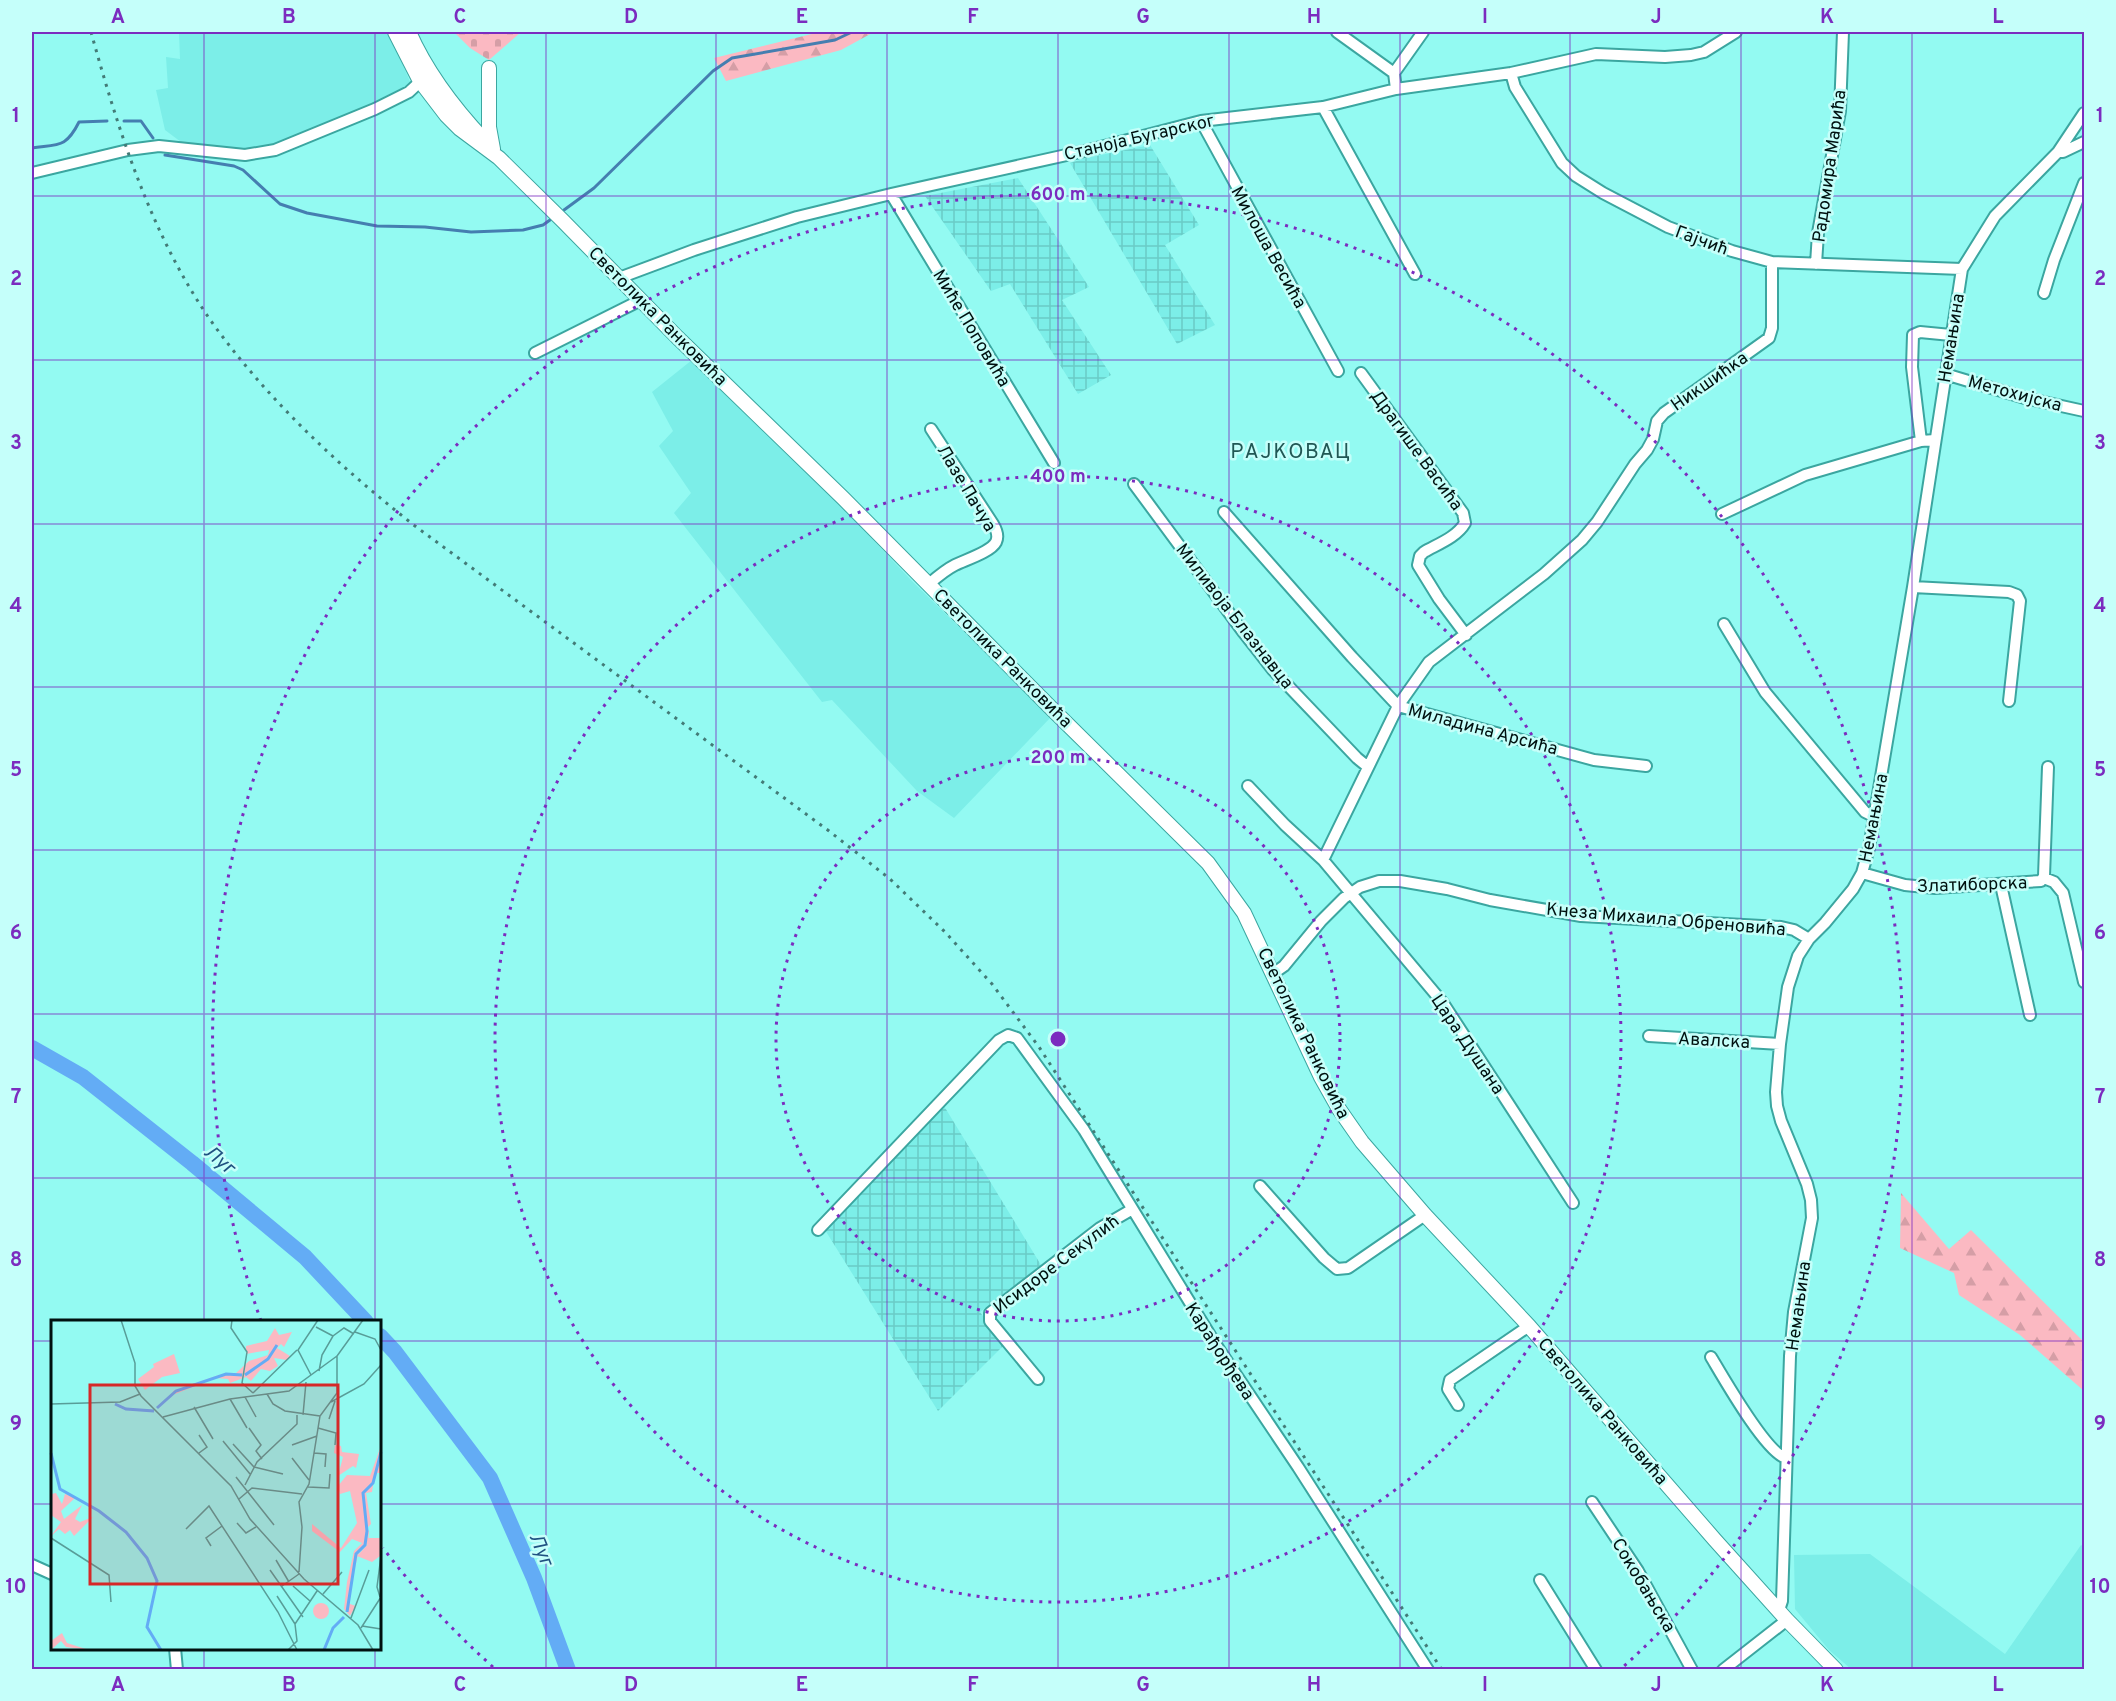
<svg xmlns="http://www.w3.org/2000/svg" width="2116" height="1701" font-family="Overpass,sans-serif">
<defs>
<pattern id="industrial-grid" width="8" height="8" patternUnits="userSpaceOnUse" patternTransform="scale(1.5)"><rect width="8" height="8" fill="#7ceee8"/><path d="M0 4h8M4 0v8" fill="none" stroke="#69cbc6"/></pattern>
<pattern id="forest-firs" width="22" height="20" patternUnits="userSpaceOnUse" patternTransform="scale(1.5)"><rect width="22" height="20" fill="#fbb9c2"/><path d="M5 1l3.5 6h-7zM16 11l3.5 6h-7z" fill="#d59ea6"/></pattern>
<pattern id="cemetery-stones" width="16" height="16" patternUnits="userSpaceOnUse" patternTransform="scale(1.5)"><rect width="16" height="16" fill="#fbb9c2"/><path d="M2 7V4a2 2 0 0 1 4 0v3zM10 15v-3a2 2 0 0 1 4 0v3z" fill="#d59ea6"/></pattern>
</defs>
<rect width="100%" height="100%" fill="#93faf2"/>
<path fill="#7ceee8" d="M179,32h210l22,52 -11,9 -81,36 -52,18 -21,5 -61,-7 -20,-15 -9,-40 12,-2 -2,-31 14,2z
M692,360l126,122 95,100 138,135 -97,101 -37,-27 -85,-91 -10,2 -148,-189 17,-20 -32,-47 14,-15 -21,-39z
M2081,1545l3,2v122h-233l-22,-19 -34,-41 -1,-54 76,-1 135,100z"/>
<path fill="url(#industrial-grid)" d="M1150,145l49,80 -34,20 50,80 -38,19 -107,-181 16,-5z
M1018,178l71,109 -27,13 49,75 -33,19 -68,-110 -19,7 -66,-95z
M944,1106l97,159 -61,47 24,33 -66,66 -113,-181z"/>
<path fill="url(#forest-firs)" d="M820,32h54l-33,18 -115,31 -12,-23z
M1901,1193l48,56 22,-19 113,112v49l-64,-56 -61,-40 -5,-22 -54,-25z"/>
<path fill="url(#cemetery-stones)" d="M454,32h67l-32,28 -19,-12z"/>
<g fill="none" stroke-linecap="round" stroke-linejoin="round">
<path stroke="#457eb0" stroke-width="3" d="M124,121h17l12,17
M32,148c27,-4 34,0 47,-26l28,-1
M165,155l69,11 9,4 37,34 27,9 70,13 48,1 46,5 52,-2 20,-5 7,-5
M564,210l30,-22 119,-117 19,-13 103,-18 17,-8"/>
<path stroke="#63acf5" stroke-width="16" d="M32,1048l51,29 109,86 113,94 61,65
M380,1336l15,16 95,126 44,100 34,92"/>
<g stroke="#3ba6a0" stroke-width="14">
<path id="minor" d="M1337,32l57,41
M1511,73l4,14 47,76 14,13 27,17 65,34 64,24 40,11 190,7
M1396,89l-2,-16 29,-41
M1323,107l92,167
M1201,121l137,250
M2058,152h5l21,-10
M32,173l96,-23 31,-4 86,9 30,-5 100,-41 34,-17 15,-14
M891,194l163,269
M1816,264l2,-31 22,-122 3,-79
M619,278l75,-28 103,-33 94,-23 198,-44 112,-29 122,-14 73,-18 115,-16 85,-19 69,3 26,-2 13,-3 32,-20
M2044,293l10,-33 30,-77
M535,353l106,-53
M1361,373l102,140 2,10c-8,14 -27,21 -41,29l-4,4 -2,9 21,34 27,36
M1945,374l80,24 59,13
M1921,441l-9,-74 1,-32 7,-3 31,3
M1134,484l110,149 29,37 84,88 11,9
M1224,512l128,145 46,49 196,54 52,6
M1722,514l83,-39 116,-34 14,-1
M929,584c8,-7 16,-14 26,-19 10,-5 36,-13 41,-23 3,-6 0,-13 -3,-18l-62,-95
M1913,587l96,5 8,3 3,6 -11,100
M1724,624l41,68 100,120 10,5
M1248,786l37,39 38,35 120,143 130,200
M1323,860l75,-154 31,-44 115,-88 38,-34 15,-18 38,-58 12,-14 6,-11 4,-18 7,-8 105,-75 3,-10v-66
M1862,873l43,12 30,3 106,-7 3,-5 4,-109
M2044,878l10,4 9,11 21,89
M2001,885l29,130
M1274,973l10,-7 37,-45 23,-23 16,-11 19,-6h21l47,8 43,11 91,16 200,11 13,3 15,9
M1649,1036l131,8
M1260,1186l64,72 13,11 11,-1 77,-53
M818,1230l181,-190 9,-5 9,3 67,92 132,215 82,122 130,203
M1711,1357c12,20 55,96 75,101
M1038,1379l-48,-58v-8l110,-85 31,-18
M1458,1405l-10,-16 2,-9 79,-54
M1592,1502l46,69 54,99
M32,1565l20,9
M1540,1580l56,90
M1779,1610l3,-9 8,-245 4,-44 18,-94 -1,-18 -4,-16 -26,-63 -4,-15 -1,-14 4,-48 8,-57 10,-31 11,-17 16,-16 28,-34 9,-16 7,-25 44,-261 49,-318 33,-53 63,-64 26,-39
M175,1648l2,22
M1723,1670l64,-50"/>
</g>
<g stroke="#3ba6a0" stroke-width="16">
<path id="major" d="M395,32l25,49 26,34 14,14 39,29 64,63 114,116 166,161 208,210 157,155 36,50 77,164 18,32 23,33 63,73 104,111 186,214 72,80 49,50
M409,32c18,41 44,75 75,108
M489,68v59l4,22"/>
</g>
<use href="#minor" stroke="#fff" stroke-width="10"/>
<use href="#major" stroke="#fff" stroke-width="14"/>
<path stroke="#437b77" stroke-width="3" stroke-dasharray="3 6" stroke-linecap="butt" d="M91,32c28,101 62,209 125,296 57,77 124,139 199,198l414,305 61,48 55,53 47,52 47,63 403,623"/>
</g>
<path fill="none" stroke="#7b2cbf" stroke-width="1.5" stroke-opacity="0.55" d="M204,32v1290M375,32v1290M546,32v1638M716,32v1638M887,32v1638M1058,32v1638M1229,32v1638M1400,32v1638M1570,32v1638M1741,32v1638M1912,32v1638M32,196h2052M32,360h2052M32,524h2052M32,687h2052M32,850h2052M32,1014h2052M32,1178h2052M32,1341h20M380,1341h1704M32,1504h20M380,1504h1704M204,1648v22M375,1648v22"/>
<g fill="none" stroke="#7b2cbf" stroke-width="3" stroke-dasharray="3 6">
<circle cx="1058" cy="1039" r="282"/>
<circle cx="1058" cy="1039" r="563"/>
<path d="M493 1667A845 845 0 0 1 383 1548M261 1321A845 845 0 1 1 1623 1667"/>
</g>
<g text-anchor="middle" stroke-width="5" stroke-linejoin="round" paint-order="stroke">
<g font-size="18" fill="#001110" stroke="#c5fffa">
<text transform="translate(1139 137) rotate(-13)" y="6">Станоја Бугарског</text>
<text transform="translate(1829 166) rotate(-82)" y="6">Радомира Марића</text>
<text transform="translate(1702 240) rotate(20)" y="6">Гајчић</text>
<text transform="translate(1269 247) rotate(61)" y="6">Милоша Весића</text>
<text transform="translate(658 316) rotate(45)" y="6">Светолика Ранковића</text>
<text transform="translate(972 328) rotate(59)" y="6">Миће Поповића</text>
<text transform="translate(1951 338) rotate(-81)" y="6">Немањина</text>
<text transform="translate(1709 381) rotate(-35)" y="6">Никшићка</text>
<text transform="translate(2015 393) rotate(15)" y="6">Метохијска</text>
<text transform="translate(1417 450) rotate(54)" y="6">Драгише Васића</text>
<text transform="translate(967 488) rotate(59)" y="6">Лазе Пачуа</text>
<text transform="translate(1235 616) rotate(52)" y="6">Миливоја Блазнавца</text>
<text transform="translate(1003 658) rotate(45)" y="6">Светолика Ранковића</text>
<text transform="translate(1483 729) rotate(15)" y="6">Миладина Арсића</text>
<text transform="translate(1873 818) rotate(-79)" y="6">Немањина</text>
<text transform="translate(1972 884) rotate(-2)" y="6">Златиборска</text>
<text transform="translate(1666 919) rotate(5)" y="6">Кнеза Михаила Обреновића</text>
<text transform="translate(1304 1033) rotate(64)" y="6">Светолика Ранковића</text>
<text transform="translate(1714 1040) rotate(3)" y="6">Авалска</text>
<text transform="translate(1468 1044) rotate(56)" y="6">Цара Душана</text>
<text transform="translate(1056 1264) rotate(-37)" y="6">Исидоре Секулић</text>
<text transform="translate(1798 1306) rotate(-82)" y="6">Немањина</text>
<text transform="translate(1220 1351) rotate(57)" y="6">Карађорђева</text>
<text transform="translate(1603 1411) rotate(49)" y="6">Светолика Ранковића</text>
<text transform="translate(1644 1585) rotate(59)" y="6">Сокобањска</text>
</g>
<g font-size="20" font-style="italic" fill="#1f5181" stroke="#c5fffa">
<text transform="translate(220 1159) rotate(40)" y="7">Луг</text>
<text transform="translate(542 1549) rotate(68)" y="7">Луг</text>
</g>
<g font-size="21" letter-spacing="1.5" fill="#205754" stroke="#c5fffa">
<text x="1291" y="458">РАЈКОВАЦ</text>
</g>
</g>
<g transform="translate(51 1320)">
<rect width="330" height="330" fill="#93faf2"/>
<path d="M317,218h13l-1,18 -8,6 -15,-6 11,-12z" fill="#fbb9c2"/>
<path d="M224,8l4,7 13,-3 -8,15 -3,-3 -4,4 13,8 -3,4 -13,-2 4,8 -8,5 -9,-2 -10,12 -5,-4 -16,6 -2,-4 -12,-1 -41,16 -2,-3 46,-16 16,-1 14,-13 19,-6 1,-5 -23,4v-8l21,-5zM284,125l6,1 1,6 17,2 -3,14 -3,-2 -15,10 5,-19 -9,-4zM330,126l-1,27h-5l-3,19 -6,1 5,31 -5,5 3,2 -1,13 -9,7 -9,36 -3,16 9,3 -6,10 -6,-7 3,-27 7,-31 8,-8 -10,-4 -12,13 -28,-21v-7l29,24 16,-25 -7,-32 -10,3 -2,-8 9,-11 23,1zM5,173l6,11 3,-10 10,4 -14,13 3,8 18,-14 -7,14 5,3 13,-5 -19,19 -4,-6 -5,4 -6,-5 -8,7 10,-14 -10,-7v-21zM11,313l5,10 22,7 -23,-3 -5,-6 -10,9v-9z" fill="#fbb9c2"/>
<path d="M123,34l6,19 -18,4 -17,13 -7,-11 16,-12 -1,-3z" fill="#fbb9c2"/>
<path d="M262 291a8 8 0 1 1 16 0a8 8 0 1 1-16 0Z" fill="#fbb9c2"/>
<path fill="none" stroke="#63acf5" stroke-width="3" d="M194,55l23,-16 9,-14M64,84l11,5 28,2M106,88l19,-17 50,-17 16,1M0,133l9,36 39,22 27,21 21,26 10,23 -10,46 14,23M296,292l9,-58 9,-9 2,-14 -4,-38 10,-10 8,-31M273,330l9,-22 11,-11"/>
<path fill="none" stroke="#589d98" stroke-width="1.5" d="M70,0l14,43v23l6,10 90,90 19,33 54,60 54,46 15,25M181,0l-1,8 16,24 -5,31 11,10M265,7l17,9M304,12l20,7 6,11M268,51l3,-16 11,-19 11,-8 10,6M260,55l-13,-25 20,-30M202,73l44,-43M216,74l6,10 12,7 35,5M194,77l11,20M179,79l17,29M280,82l33,-18 17,-19M0,84l69,-2 20,-8M143,87l19,32M252,95l3,-33M112,97l67,-18 59,-8 48,-35M278,99l6,-18M198,108l12,17 -5,6 6,8M267,108l18,5 -1,12M172,121l27,33M182,124l21,23 29,7M241,125l25,-9M148,133l8,-6 -8,-12M263,133l12,1 -1,13M241,138l17,22M185,157l38,48M194,165l12,-23 40,-38v-9M257,167l21,1 1,-14M188,179l13,-11 50,6M186,203l9,10 10,-6M135,209l23,-23 69,106 19,38M0,218l58,37 2,27M160,226l-5,-8 16,-12M225,240l13,22M219,250l33,47M248,252l3,-45 -3,-25 10,-18 11,-68 17,-23v-37l26,-36M231,266l17,-12M242,266l17,15M272,274l19,-22M226,276l18,28M329,277l-3,-10 4,-31M300,298l18,-48M244,304l22,-33M311,306l19,3M310,308l20,-31M237,330l9,-9 -2,-17"/>
<path fill="#d62828" fill-opacity="0.15" stroke="#d62828" stroke-width="3" d="M39,65h248v199h-248z"/>
<rect width="330" height="330" fill="none" stroke="#001110" stroke-width="3"/>
</g>
<circle cx="1058" cy="1039" r="9" fill="#7b2cbf" stroke="#c5fffa" stroke-width="3"/>
<g font-size="18" text-anchor="middle" font-weight="bold" fill="#7b2cbf" stroke="#c5fffa" stroke-width="5" stroke-linejoin="round" paint-order="stroke">
<text x="1058" y="200">600 m</text>
<text x="1058" y="482">400 m</text>
<text x="1058" y="763">200 m</text>
</g>
<rect width="2116" height="1701" fill="none" stroke="#c5fffa" stroke-width="66"/>
<rect x="33" y="33" width="2050" height="1635" fill="none" stroke="#7b2cbf" stroke-width="2"/>
<g font-size="20" text-anchor="middle" font-weight="bold" fill="#7b2cbf">
<text x="118" y="23">A</text>
<text x="289" y="23">B</text>
<text x="460" y="23">C</text>
<text x="631" y="23">D</text>
<text x="802" y="23">E</text>
<text x="973" y="23">F</text>
<text x="1143" y="23">G</text>
<text x="1314" y="23">H</text>
<text x="1485" y="23">I</text>
<text x="1656" y="23">J</text>
<text x="1827" y="23">K</text>
<text x="1998" y="23">L</text>
<text x="16" y="122">1</text>
<text x="2100" y="122">1</text>
<text x="16" y="285">2</text>
<text x="2100" y="285">2</text>
<text x="16" y="449">3</text>
<text x="2100" y="449">3</text>
<text x="16" y="612">4</text>
<text x="2100" y="612">4</text>
<text x="16" y="776">5</text>
<text x="2100" y="776">5</text>
<text x="16" y="939">6</text>
<text x="2100" y="939">6</text>
<text x="16" y="1103">7</text>
<text x="2100" y="1103">7</text>
<text x="16" y="1266">8</text>
<text x="2100" y="1266">8</text>
<text x="16" y="1430">9</text>
<text x="2100" y="1430">9</text>
<text x="16" y="1593">10</text>
<text x="2100" y="1593">10</text>
<text x="118" y="1691">A</text>
<text x="289" y="1691">B</text>
<text x="460" y="1691">C</text>
<text x="631" y="1691">D</text>
<text x="802" y="1691">E</text>
<text x="973" y="1691">F</text>
<text x="1143" y="1691">G</text>
<text x="1314" y="1691">H</text>
<text x="1485" y="1691">I</text>
<text x="1656" y="1691">J</text>
<text x="1827" y="1691">K</text>
<text x="1998" y="1691">L</text>
</g>
</svg>
